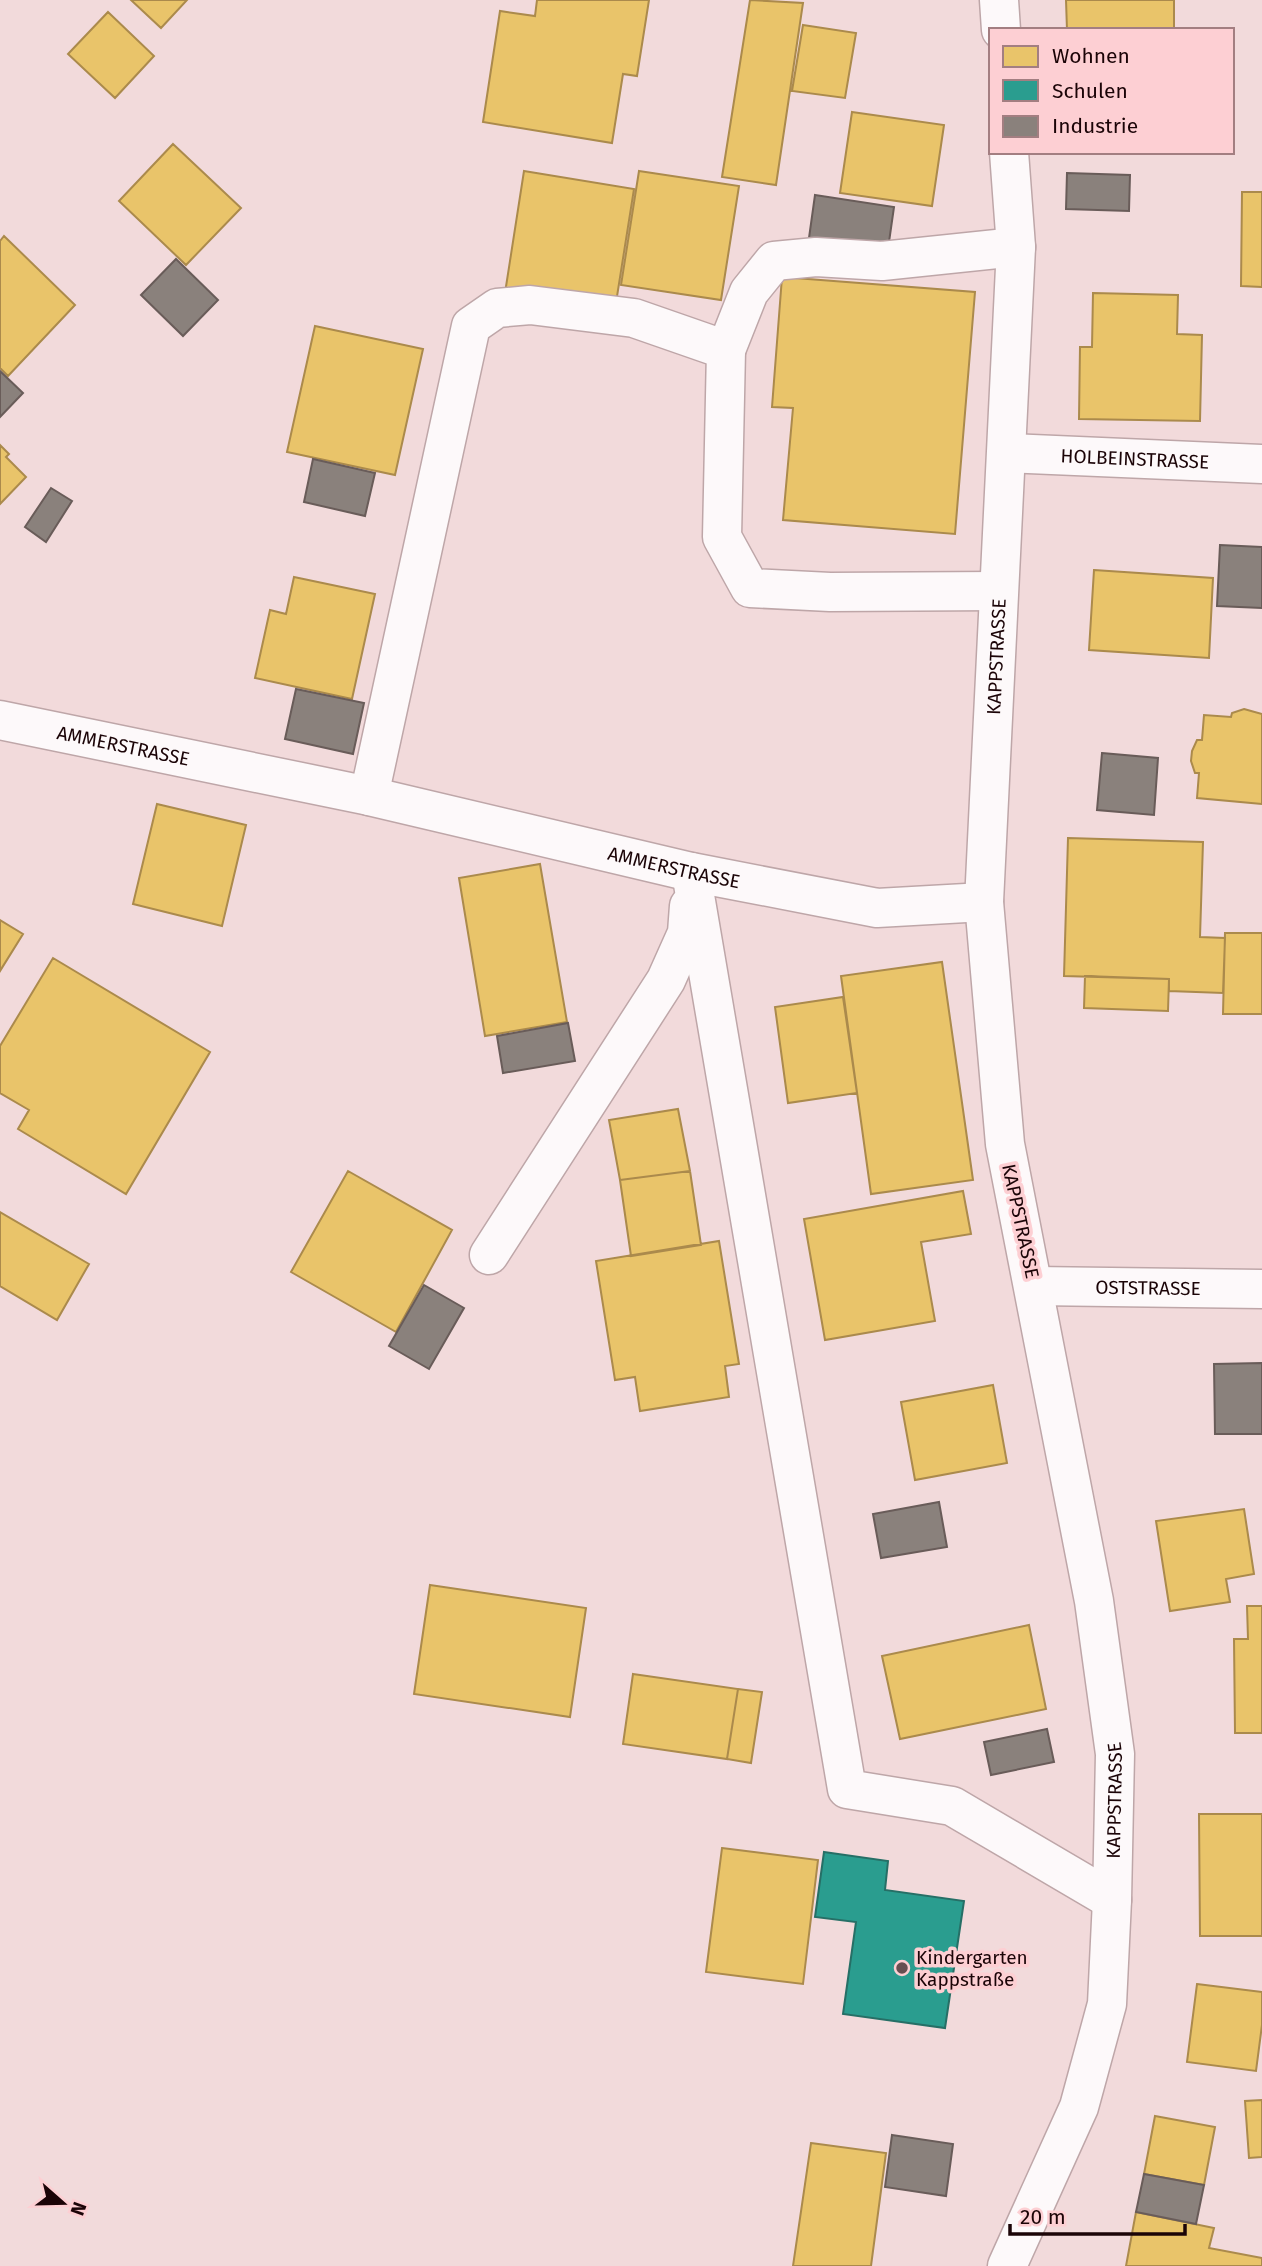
<svg xmlns="http://www.w3.org/2000/svg" width="1262" height="2266" font-family="'Fira Sans',sans-serif">
<rect width="100%" height="100%" fill="#f2dadb"/>
<path fill="#e9c46a" stroke="#ab8a4c" stroke-width="2" d="M131,0h56l-26,28z
M537,0h112l-12,76 -14,-2 -11,69 -129,-21 17,-111 35,5z
M750,0l53,3 -27,182 -54,-8z
M1066,0h108v30h-107z
M108,12l46,44 -39,42 -47,-44z
M803,25l53,8 -11,65 -53,-7z
M852,112l92,13 -12,81 -92,-13z
M173,144l68,64 -55,57 -67,-64z
M524,171l110,18 -19,120 -110,-16z
M639,171l100,15 -18,114 -100,-15z
M1242,192h20v95l-21,-1z
M4,236l71,69 -67,71 -8,-8v-127z
M782,277l193,15 -20,242 -172,-14 10,-112 -21,-1z
M1093,293l85,2 -1,39 25,1 -2,86 -121,-2 1,-72h12z
M315,326l108,23 -28,126 -108,-23z
M0,445l9,9 -3,3 20,20 -26,27z
M1094,570l119,8 -4,80 -120,-8z
M294,577l81,17 -23,105 -97,-21 15,-68 16,4z
M1244,709l18,5v90l-65,-6 2,-25h-4l-4,-12 1,-10 5,-11h5l2,-25 27,2 1,-4z
M157,804l89,21 -24,101 -89,-22z
M1068,838l135,4 -3,95 25,1 -2,55 -54,-2v-12l-105,-3z
M540,864l27,158 -82,14 -26,-158z
M0,920l23,14 -23,37z
M1225,933h37v81h-39z
M53,958l157,94 -84,142 -108,-65 11,-19 -29,-17v-47z
M942,962l31,218 -102,14 -30,-218z
M1085,976l84,3 -1,32 -84,-3z
M843,997l14,96 -69,10 -13,-96z
M678,1109l12,62 -70,9 -11,-60z
M348,1171l104,59 -56,102 -105,-60z
M690,1171l11,74 -70,11 -11,-76z
M963,1191l8,43 -50,8 14,79 -110,19 -21,-121z
M0,1212l89,52 -32,56 -57,-34z
M719,1241l20,123 -14,2 4,31 -89,14 -5,-34 -20,3 -19,-119z
M993,1385l14,78 -92,17 -14,-78z
M1244,1509l10,65 -28,5 4,23 -60,9 -14,-90z
M430,1585l156,23 -16,109 -156,-23z
M1247,1606h15v127h-27l-1,-94h14z
M1029,1625l17,84 -146,30 -18,-83z
M633,1674l105,15 -11,70 -104,-15z
M738,1689l24,3 -11,71 -24,-4z
M1199,1814h63v122h-62z
M722,1848l96,12 -15,124 -97,-12z
M1197,1984l65,8v33l-6,46 -69,-9z
M1262,2100v57l-13,1 -4,-57z
M1155,2116l60,11 -11,58 -60,-11z
M811,2143l75,10 -15,113h-78z
M1136,2212l78,16 -5,20 53,10v8h-136z"/>
<path fill="#2a9d8f" stroke="#266f66" stroke-width="2" d="M824,1852l64,9 -3,29 79,11 -19,127 -102,-14 13,-92 -41,-5z"/>
<path fill="#8a817c" stroke="#695c59" stroke-width="2" d="M1067,173l63,2 -1,36 -63,-2z
M815,195l79,12 -6,42 -79,-11z
M176,259l42,41 -35,36 -42,-41z
M0,371l23,22 -23,24z
M313,459l62,14 -10,43 -61,-14z
M51,488l21,13 -26,41 -21,-15z
M1220,545l42,2v61l-45,-2z
M296,689l68,14 -11,51 -68,-15z
M1102,753l56,5 -4,57 -57,-5z
M568,1023l7,38 -72,12 -6,-37z
M424,1285l40,23 -35,61 -40,-23z
M1262,1363v71h-47l-1,-70z
M939,1502l8,45 -66,11 -8,-44z
M1047,1729l7,33 -63,13 -7,-33z
M892,2135l61,9 -7,52 -61,-9z
M1144,2174l60,11 -8,39 -60,-12z"/>
<g fill="none" stroke-linecap="round" stroke-linejoin="round">
<g stroke="#bea6a8" stroke-width="41">
<g id="minor">
<path d="M999,0l2,30"/>
<path d="M726,350l23,-58 25,-31 42,-4 66,4 134,-14"/>
<path id="s1" d="M1007,453l255,11"/>
<path id="s2" d="M0,720l369,76 322,76 186,36 107,-6"/>
<path d="M369,796l102,-470 26,-18 33,-3 104,13 92,32 -4,187 28,51 80,4 168,-1"/>
<path d="M691,872l156,917 105,17 160,94"/>
<path d="M489,1255l177,-275 21,-47 2,-27"/>
<path id="s3" d="M1034,1286l228,3"/>
<path id="s4" d="M1007,2266l72,-159 28,-103 5,-104 3,-146 -21,-153 -89,-457 -21,-242 32,-655 -7,-95"/>
</g>
</g>
<use href="#minor" stroke="#fdf9fa" stroke-width="38"/>
</g>
<circle fill="#664f51" stroke="#fdcfd3" stroke-width="2.5" cx="902" cy="1968" r="7"/>
<g text-anchor="middle" stroke-width="7" stroke-linejoin="round" paint-order="stroke">
<g font-size="19" fill="#1b0407" stroke="#fdcfd3">
<text dy="7" stroke="none"><textPath href="#s1" startOffset="128">HOLBEINSTRASSE</textPath></text>
<text dy="7" stroke="none"><textPath href="#s4" startOffset="1640">KAPPSTRASSE</textPath></text>
<text dy="7" stroke="none"><textPath href="#s2" startOffset="126">AMMERSTRASSE</textPath></text>
<text dy="7" stroke="none"><textPath href="#s2" startOffset="690">AMMERSTRASSE</textPath></text>
<text transform="translate(1021 1221) rotate(78)" y="7">KAPPSTRASSE</text>
<text dy="7" stroke="none"><textPath href="#s3" startOffset="114">OSTSTRASSE</textPath></text>
<text dy="7" stroke="none"><textPath href="#s4" startOffset="485">KAPPSTRASSE</textPath></text>
</g>
<g font-size="19" fill="#1b0407" stroke="#fdcfd3" text-anchor="start">
<text x="916" y="1964">Kindergarten<tspan x="916" dy="22">Kappstraße</tspan></text>
</g>
</g>
<rect x="989" y="28" width="245" height="126" fill="#fdcfd3" stroke="#a37e81" stroke-width="2"/>
<rect x="1003" y="46" width="35" height="21" fill="#e9c46a" stroke="#a37e81" stroke-width="2"/>
<text x="1052" y="63" font-size="21" fill="#1b0407">Wohnen</text>
<rect x="1003" y="80" width="35" height="21" fill="#2a9d8f" stroke="#a37e81" stroke-width="2"/>
<text x="1052" y="98" font-size="21" fill="#1b0407">Schulen</text>
<rect x="1003" y="116" width="35" height="21" fill="#8a817c" stroke="#a37e81" stroke-width="2"/>
<text x="1052" y="133" font-size="21" fill="#1b0407">Industrie</text>
<g transform="translate(63 2203) rotate(110)" stroke="#fdcfd3" stroke-width="5" paint-order="stroke">
<path d="M0-5L12 26L0 18L-12 26Z" fill="#1b0407"/>
<text y="-10" font-size="19" font-weight="bold" text-anchor="middle" fill="#1b0407">N</text>
</g>
<path d="M1010 2224v10h175v-10" fill="none" stroke="#1b0407" stroke-width="3.5"/>
<text x="1020" y="2224" font-size="21" fill="#1b0407" stroke="#fdcfd3" stroke-width="5" paint-order="stroke">20 m</text>
</svg>
